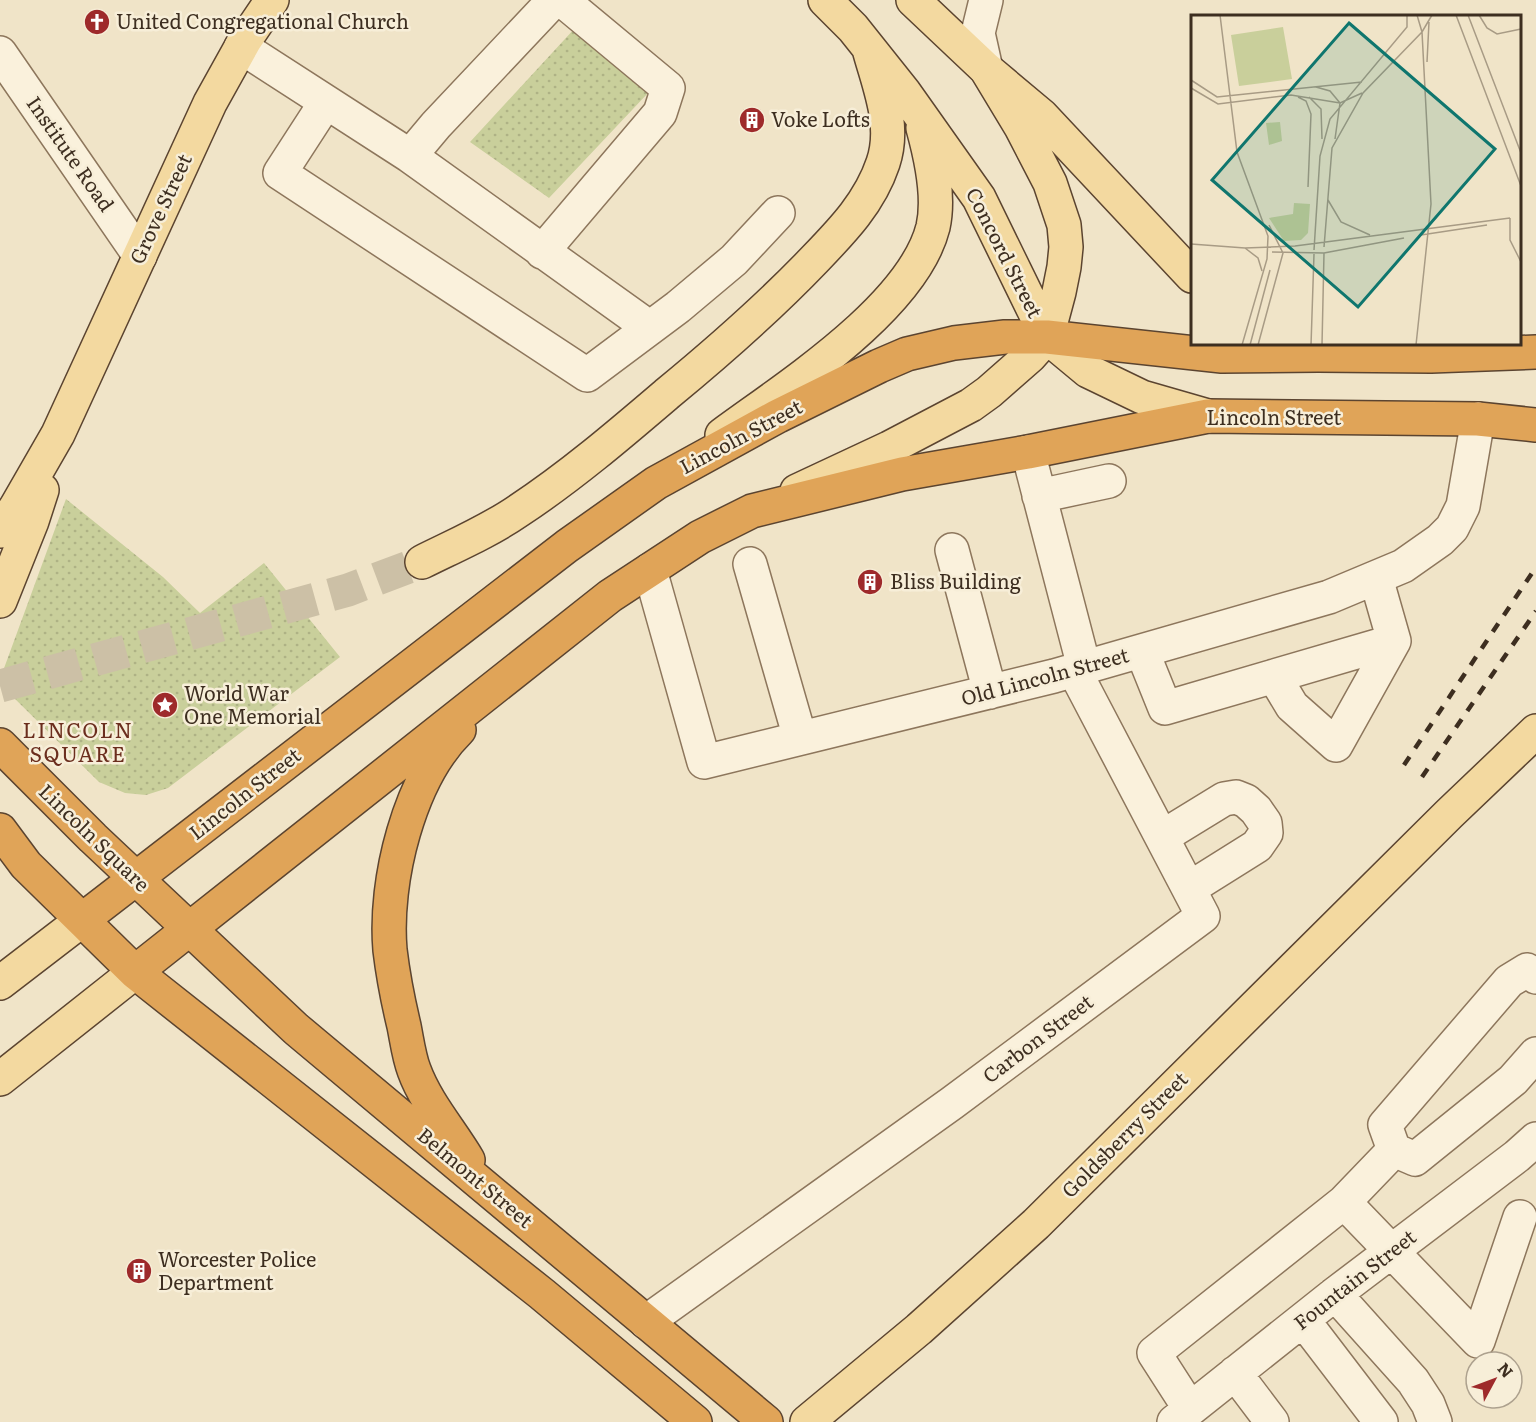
<svg xmlns="http://www.w3.org/2000/svg" width="1536" height="1422" font-family="Literata,serif">
<defs>
<pattern id="green-dots" width="8" height="8" patternUnits="userSpaceOnUse" patternTransform="scale(1.5)"><rect width="8" height="8" fill="#c9cf9b"/><path d="M2 2h.1M6 6h.1" fill="none" stroke="#aeb285" stroke-width="1.8" stroke-linecap="round"/></pattern>
</defs>
<rect width="100%" height="100%" fill="#f0e4c8"/>
<path fill="url(#green-dots)" d="M576,27l73,65 -100,106 -79,-56z
M66,499l97,78 37,36 64,-50 76,94 -172,131 -22,7 -21,-2 -26,-11 -92,-91 -4,-20z"/>
<g fill="none" stroke-linecap="round" stroke-linejoin="round">
<path stroke="#ccc0a6" stroke-width="33" stroke-dasharray="33 16" stroke-linecap="butt" d="M0,686l348,-96 74,-28"/>
<g stroke="#8d765c" stroke-width="36">
<path id="minor" d="M241,47l169,109 240,172
M0,53l140,203
M986,69l-8,-36 8,-33
M326,102l-46,71 307,202 91,-68 56,-47 44,-47
M410,156l26,-31 118,-125
M542,252l118,-139 8,-25 -106,-88
M1028,452l56,215
M1039,496l70,-15
M952,550l38,142
M750,564l50,174
M650,570l54,192 350,-86 275,-79 74,-31 37,-26 12,-12 11,-22 15,-87
M1142,651l23,57 229,-67 -18,-63
M1274,676l18,30 44,39 58,-104
M1162,837l62,-38 12,-2 10,4 10,9 9,13 1,10 -9,13 -67,42
M1536,977l-9,-7 -18,11 -124,144 9,25 21,9 98,-79 23,-26
M1344,1202l134,139 42,-124
M1335,1294l78,87 15,23 7,18
M1303,1320l78,102
M646,1322l306,-219 251,-187 -129,-246
M1235,1373l37,49
M1190,1409l-36,-56 190,-151 50,-52
M1174,1422l161,-128 182,-138 19,-17"/>
</g>
<g stroke="#5b4430" stroke-width="36">
<path id="major" d="M825,0l28,28 51,64 75,106 68,139 41,34 54,26 66,19
M913,0l73,69 56,47 150,160
M722,435c65,-48 191,-128 211,-208 7,-31 -2,-70 -10,-99
M797,491l92,-43 82,-43 18,-13 41,-36 17,-19 12,-45 5,-25 2,-20 -2,-22 -14,-42 -29,-56 -35,-58
M0,531l16,-24 42,-73 152,-331 35,-63 27,-40
M422,562c32,-16 67,-31 96,-51 53,-35 102,-77 150,-118 51,-42 101,-86 147,-134 28,-29 55,-57 68,-96 13,-38 -4,-77 -14,-114
M0,601l32,-80 10,-31
M0,983l82,-63
M0,1079l135,-107
M807,1422l112,-93 117,-105 413,-410 87,-83"/>
</g>
<g stroke="#5b4430" stroke-width="36">
<path id="highway" d="M459,730c-50,49 -75,151 -69,220 3,25 8,51 14,76 3,15 5,31 10,44 12,33 37,61 54,90
M0,745l93,93 203,191 470,393
M0,830l26,35 109,107 407,322 153,128
M82,920l485,-374 89,-63 122,-67 101,-50 28,-12 47,-11 51,-6h42l175,19 96,-1 113,1 105,-4
M135,972l475,-376 90,-59 52,-26 150,-37 126,-22 180,-36 270,3 58,6"/>
</g>
<use href="#minor" stroke="#faf1dc" stroke-width="33"/>
<use href="#major" stroke="#f3d9a0" stroke-width="33"/>
<use href="#highway" stroke="#e0a458" stroke-width="33"/>
<path stroke="#3d2e20" stroke-width="4.5" stroke-dasharray="10 10" stroke-linecap="butt" d="M1404,765l132,-198
M1422,777l114,-166"/>
</g>
<defs>
<g id="church-disc" transform="scale(1.35)"><circle r="9.5" fill="#9e2a2b" stroke="#f7eed8"/><path d="M-1.2-6h2.4v3.5h3.3v2.4h-3.3V6h-2.4V-.1h-3.3v-2.4h3.3Z" fill="#fff"/></g>
<g id="building-disc" transform="scale(1.35)"><circle r="9.5" fill="#9e2a2b" stroke="#f7eed8"/><path d="M-4-6H4V6H1V3H-1V6H-4ZM-2.5-4.3h1.7v1.8h-1.7ZM.8-4.3h1.7v1.8H.8ZM-2.5-1h1.7V.8h-1.7ZM.8-1h1.7V.8H.8Z" fill="#fff"/></g>
<g id="sight-disc" transform="scale(1.35)"><circle r="9.5" fill="#9e2a2b" stroke="#f7eed8"/><path d="M0-6L1.8-2.2L6-1.7L2.9 1.2L3.7 5.4L0 3.3L-3.7 5.4L-2.9 1.2L-6-1.7L-1.8-2.2Z" fill="#fff"/></g>
</defs>
<g fill-rule="evenodd">
<use href="#church-disc" x="97" y="22"/>
<use href="#building-disc" x="752" y="120"/>
<use href="#building-disc" x="870" y="582"/>
<use href="#sight-disc" x="165" y="705"/>
<use href="#building-disc" x="139" y="1271"/>
</g>
<g text-anchor="middle" stroke-width="5" stroke-linejoin="round" paint-order="stroke">
<g font-size="20" fill="#3d2e20" stroke="#f7eed8" text-anchor="start">
<text x="116" y="29">United Congregational Church</text>
<text x="771" y="127">Voke Lofts</text>
<text x="890" y="589">Bliss Building</text>
<text x="184" y="701">World War<tspan x="184" dy="23">One Memorial</tspan></text>
<text x="158" y="1267">Worcester Police<tspan x="158" dy="23">Department</tspan></text>
</g>
<g font-size="20" fill="#3d2e20" stroke="#f7eed8">
<text transform="translate(70 154) rotate(55)" y="7">Institute Road</text>
<text transform="translate(161 209) rotate(-65)" y="7">Grove Street</text>
<text transform="translate(1004 253) rotate(63)" y="7">Concord Street</text>
<text x="1274" y="425">Lincoln Street</text>
<text transform="translate(741 437) rotate(-28)" y="7">Lincoln Street</text>
<text transform="translate(1045 677) rotate(-15)" y="7">Old Lincoln Street</text>
<text transform="translate(245 794) rotate(-38)" y="7">Lincoln Street</text>
<text transform="translate(94 838) rotate(44)" y="7">Lincoln Square</text>
<text transform="translate(1038 1039) rotate(-37)" y="7">Carbon Street</text>
<text transform="translate(1125 1135) rotate(-45)" y="7">Goldsberry Street</text>
<text transform="translate(475 1178) rotate(40)" y="7">Belmont Street</text>
<text transform="translate(1355 1280) rotate(-38)" y="7">Fountain Street</text>
</g>
<g font-size="21" letter-spacing="1.5" fill="#6b2e1e" stroke="#f7eed8">
<text x="78" y="738">LINCOLN<tspan x="78" dy="24">SQUARE</tspan></text>
</g>
</g>
<g transform="translate(1191 15)">
<rect width="330" height="330" fill="#f0e4c8"/>
<path d="M92,12l9,52 -53,7 -8,-51zM89,107l2,19 -13,4 -3,-22zM103,188l16,1 -2,29 -7,7 -17,1 -15,-23 24,-4z" fill="#c9cf9b"/>
<path fill="none" stroke="#a89b85" stroke-width="1.5" d="M29,0l17,137 31,84 -1,23 -25,86M265,0l65,171M277,0l53,138M288,0l8,13 10,6 24,-5M236,47l2,-40M0,65l26,17 145,-15M125,72l14,4 10,12 -5,36M0,73l27,16 73,-9 49,8 22,-10M107,82l8,4 5,13 -3,73M118,82l12,12 1,30M137,185l13,22 29,13M319,203v22l11,22M230,220l66,-10M0,229l54,4 50,-2 215,-28M133,232l8,-99 31,-55 59,-61 10,-17M54,233l13,10 4,13M123,235l6,-94 10,-37 77,-92v-12M81,237l52,1 80,-15M59,330l20,-75M67,330l25,-92 -14,-28M120,330l3,-91M131,330l2,-92M225,330l15,-141 -9,-172 -5,-17"/>
<path fill="#0f766e" fill-opacity="0.15" stroke="#0f766e" stroke-width="3" d="M158,8l146,126 -137,158 -146,-127z"/>
<rect width="330" height="330" fill="none" stroke="#3d2e20" stroke-width="3"/>
</g>
<g transform="translate(1494 1380) rotate(49)"><circle r="28" fill="#f7eed8" stroke="#ada18e" stroke-width="1.5"/>
<path d="M0-4.5L10 22L0 15L-10 22Z" fill="#9e2a2b"/>
<text y="-9" font-size="16" font-weight="bold" text-anchor="middle" fill="#3d2e20">N</text>
</g>
</svg>
